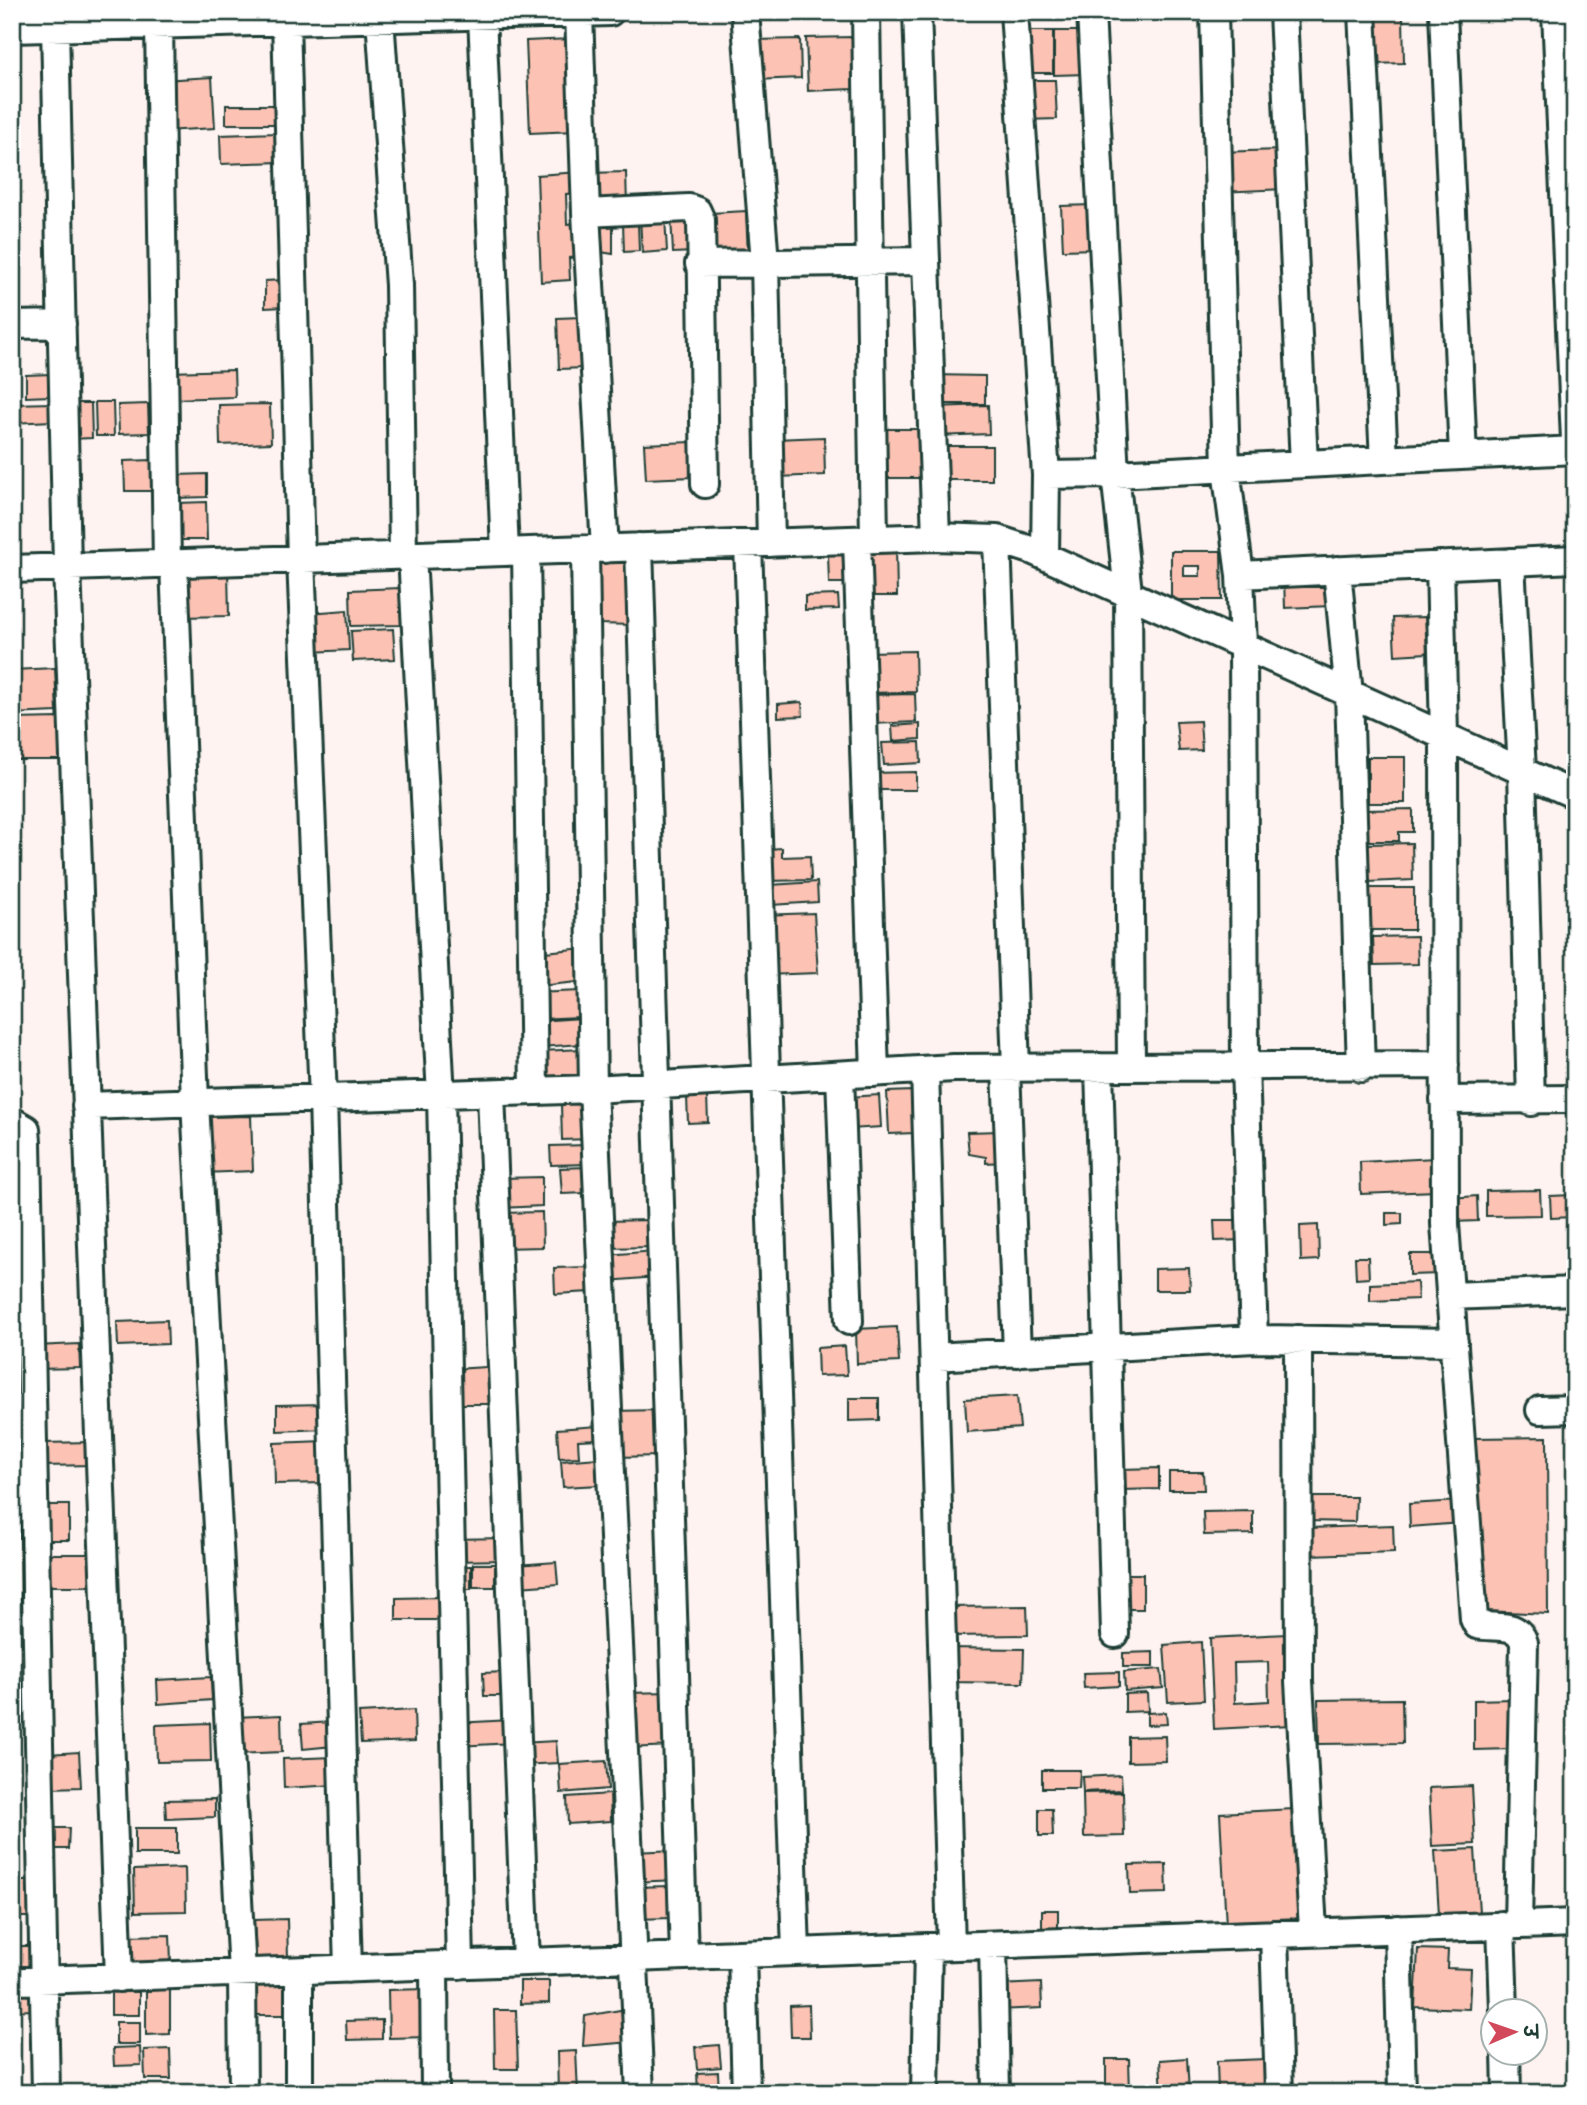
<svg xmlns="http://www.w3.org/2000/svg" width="1587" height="2105" font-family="'Balsamiq Sans','Playpen Sans Deva',sans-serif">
<rect width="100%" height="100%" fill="#fef3f0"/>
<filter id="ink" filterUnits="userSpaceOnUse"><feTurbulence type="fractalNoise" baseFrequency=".0143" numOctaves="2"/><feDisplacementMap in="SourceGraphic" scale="14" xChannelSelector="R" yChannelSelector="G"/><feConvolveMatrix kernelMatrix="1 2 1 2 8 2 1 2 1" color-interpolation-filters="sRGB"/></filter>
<g filter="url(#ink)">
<path fill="#fcc2b4" stroke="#1f3d34" stroke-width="2" fill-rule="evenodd" d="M1403,16l1,47 -30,1 -1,-47z
M1020,31h33v42h-33z
M1054,31h32l1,43 -33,1z
M852,37l1,52 -45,2 -2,-53z
M571,39l4,92 -45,2 -4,-92z
M800,39l1,39 -49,2 -2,-40z
M212,77l3,51 -51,3 -3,-51z
M1024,80h31l2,39 -32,1z
M226,105h48v19h-48z
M279,133l1,29 -59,2 -1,-29z
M1283,150l2,39 -65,3 -2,-40z
M580,172l1,21 -15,1 1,30 15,-1 2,34 -15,1 1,22 -29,2 -4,-107z
M626,172l1,34 -38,1 -1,-34z
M1092,205l2,44 -31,1 -2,-44z
M746,211l2,45 -34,2 -3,-45z
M691,215l2,37 -20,1 -2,-37z
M665,217l2,34 -25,2 -2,-35z
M613,222v32l-19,-3 -3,-28z
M623,223h15l1,28 -15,1z
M283,280l1,27 -19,1v-27z
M582,317l3,51 -26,1 -2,-51z
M234,370l1,27 -64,2 -1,-27z
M50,374l1,22 -25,1v-22z
M932,375l53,1v28h-53z
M95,402h18l1,34h-18z
M52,403v18l-40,2v-19z
M70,403h21l1,35 -21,1z
M148,404l1,29 -30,1 -1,-29z
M270,404l1,39 -51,2 -1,-40z
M988,405l1,29 -54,2 -1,-29z
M873,429h58v49h-58z
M824,437l1,38 -48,2 -2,-38z
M691,442l2,35 -47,2 -2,-35z
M938,446h54v34h-54z
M153,460l1,31h-29l-1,-30z
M207,474v23l-31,1v-23z
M206,502l1,38h-29l-1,-37z
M863,547h33l1,49h-34z
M1171,551h50l1,49h-51zM1184,566h16v10h-16z
M828,554h24v29h-23z
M632,558l-1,67 -31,-1 -5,-65z
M228,571l1,45 -48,1 -1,-45z
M1330,578l1,28 -46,2 -1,-29z
M400,588l1,37 -50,1 -1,-36z
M838,595l1,14 -34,1v-14z
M347,610l2,40 -38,2 -2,-39z
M1425,617l2,36 -32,2 -2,-37z
M393,629l2,30 -42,2 -2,-30z
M915,651l1,41 -50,1v-41z
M55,668l2,44 -45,2v-44z
M915,694l1,28 -45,2 -1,-29z
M802,702l1,14 -25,1v-13z
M59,718v42h-45l-1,-41z
M1200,721l2,29 -23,1 -3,-29z
M920,724v15l-27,2 -1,-15z
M920,742l1,21 -37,2 -2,-22z
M1368,757h37v46h-37z
M916,772v18h-44v-17z
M1413,809v23h-14v9h-34v-31z
M1412,843l1,37 -45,2 -1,-38z
M782,848v9l28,-1 1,24 -43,1 -1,-32z
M817,882l1,20 -47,3 -1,-20z
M1368,888h46v42h-46z
M814,913l4,60 -54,2 -3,-60z
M1417,936l1,28 -44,1 -1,-28z
M584,948l3,33 -48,5 -4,-33z
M580,991l1,26 -45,2 -1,-26z
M582,1018l1,26 -44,3 -2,-26z
M584,1049l2,35 -45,2 -1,-35z
M913,1091l2,42 -26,1 -2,-42z
M879,1095l2,32 -31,2 -2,-32z
M707,1096l1,26 -20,1 -1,-26z
M588,1102l1,37 -27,1 -1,-36z
M251,1116l2,55 -50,2 -2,-56z
M1000,1131l2,31 -16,1v-6l-17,-3 -2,-22z
M588,1145v19l-37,1 -1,-19z
M1435,1158l1,33 -75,3 -1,-32z
M587,1167v26l-25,1 -2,-26z
M542,1177v29l-43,2 -2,-30z
M1540,1190l1,25 -55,1v-25z
M1573,1195l1,22 -23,1 -1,-22z
M1477,1196l1,25 -26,1 -2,-24z
M542,1212l1,35 -42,1 -2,-35z
M1386,1213h16v11l-16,1z
M652,1220l1,27 -48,1v-27z
M1214,1220h28l1,20 -28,1z
M1571,1222h4v26h-3z
M1318,1225l1,35 -18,1 -1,-35z
M655,1251l1,26 -48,4 -1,-26z
M1410,1254h30v20l-30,1z
M1355,1257h13l1,21 -13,1z
M590,1267l1,25 -36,2 -1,-26z
M1189,1268l1,22h-35v-21z
M1417,1282l1,17 -48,2v-17z
M12,1319h2l1,24h-3z
M167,1320l1,24 -50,2 -1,-24z
M897,1327l2,35 -42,2 -1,-35z
M79,1344l1,24 -44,1 -1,-23z
M845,1346l2,29 -29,1 -1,-28z
M503,1366v38h-45l-4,-35z
M1017,1396l3,32 -53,4 -2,-33z
M12,1398h5l1,25h-6z
M849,1398h30v22l-30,1z
M325,1404l1,25 -49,2v-26z
M660,1410l1,46 -47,1 -1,-46z
M598,1426l1,13 -21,1 1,17 -20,1 -2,-29z
M12,1431h2l1,24h-3z
M1547,1437l1,177 -65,-3 -10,-173z
M324,1441l1,42 -50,1 -1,-41z
M92,1442v23l-49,1 -1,-23z
M598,1458l2,27 -37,2 -2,-26z
M1159,1468v21l-38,1v-21z
M1169,1472h34l1,18h-35z
M1308,1497h48l-1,25 -47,-1z
M1460,1501l1,22 -51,4 -1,-23z
M42,1505h27v35h-27z
M12,1508h7v23h-7z
M1253,1511v23l-49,1 -1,-23z
M1393,1525l1,27 -84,3 -1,-27z
M504,1538l1,22 -52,1v-22z
M42,1554h54l-1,32h-53z
M556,1562l2,22 -39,3 -2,-22z
M473,1564h22v23h-22z
M455,1566h16v23h-16z
M1121,1574h22v35h-23z
M440,1597v23h-44v-22z
M1027,1606l1,29 -79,1 -1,-29z
M1287,1634l4,91 -77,4 -4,-91zM1268,1662l1,39 -34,2 -1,-40z
M1201,1642l3,58 -36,2 -4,-57z
M946,1648l78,1 -1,34 -77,-1z
M1153,1652v15h-30v-14z
M1161,1669l2,19 -38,3 -1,-19z
M506,1672l1,24h-23l-1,-23z
M1119,1672v14l-35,2 -1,-15z
M211,1677l1,23 -54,4 -1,-24z
M673,1692l2,54 -50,2 -1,-55z
M1147,1693l1,18 -23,1v-18z
M1402,1699l1,44 -84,1 -1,-44z
M1512,1699v50l-38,1v-50z
M414,1710l1,31 -54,2 -2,-30z
M1166,1712l1,12 -20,1v-12z
M281,1715l1,37 -46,2 -2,-37z
M511,1720l2,23 -56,3 -1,-23z
M332,1722l1,24 -30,3 -2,-25z
M210,1723l1,38 -54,1 -1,-37z
M1165,1736l1,25 -38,1v-25z
M556,1741l2,22 -37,2 -1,-22z
M79,1752l2,35 -31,1 -2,-34z
M334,1757l2,28 -52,3 -1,-29z
M606,1761l2,28 -47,4 -2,-29z
M1042,1770h38l-1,18h-37z
M1121,1775l1,15 -39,2 -1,-15z
M1472,1786l3,58 -43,2 -3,-58z
M1123,1792l1,44 -40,1 -1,-44z
M610,1794l1,27 -43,3 -1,-27z
M215,1799v18l-49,2 -1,-19z
M1039,1809h13l1,27h-14z
M1293,1809l6,113 -73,4 -6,-113z
M41,1828h28l-1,21h-27z
M135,1828h42v26h-42z
M1475,1849l4,63 -40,2 -4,-63z
M677,1850l1,30 -46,2 1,-30z
M1166,1864l1,29 -37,1 -1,-29z
M185,1868l1,43 -51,1 -1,-42z
M12,1881h19l1,36h-20z
M669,1886l1,32 -34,1 -1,-32z
M1042,1910h16v20h-16z
M287,1919l1,40 -32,1 -2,-40z
M170,1935l1,27h-46v-26z
M12,1946h23l1,27h-24z
M1418,1949l30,1 -1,18 24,1 -2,40 -54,-2z
M520,1981h29v22l-29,1z
M255,1982l38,1v32h-38z
M1041,1983l1,25 -45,2 -1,-25z
M12,1987h19l1,23 -20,1z
M427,1989l2,48 -40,1 -1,-48z
M146,1990h24v44l-24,1z
M111,1992h28v23h-28z
M809,2005l1,32h-19l-1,-31z
M632,2008v34l-49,4 2,-30z
M494,2010h22l2,59h-23z
M382,2020v19l-35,1 -1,-19z
M116,2022h24v22h-24z
M719,2045l2,22 -24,2 -2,-22z
M140,2047l1,18 -27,1 -1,-18z
M170,2049l1,30h-26l-1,-29z
M576,2051l2,42h-20l-1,-41z
M12,2055h1l1,28 -2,1z
M1187,2058l2,35h-27l-2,-33z
M1106,2059h23l1,34h-24z
M1266,2059l2,34h-50l-1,-32z
M718,2072l1,21h-21l-1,-20z"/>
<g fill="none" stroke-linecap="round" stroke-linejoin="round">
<g stroke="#1f3d34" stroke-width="32">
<path id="minor" d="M745,12l20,250 6,281
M866,12l8,527
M917,12l19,525
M1014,12l32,463 69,-1 460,-24
M1091,12l24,462 13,118 3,475
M1214,12l12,457 14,106 3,71 2,420 9,273
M1283,12l21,452
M1362,12l22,448
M1443,12l20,444
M1556,12l19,428
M579,13l7,200 19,336
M482,15l23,537
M380,18l19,267 4,271
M286,20l15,539 22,540 25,870
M159,24l8,540
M55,26l12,541 52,1411
M12,29l598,-17
M586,213l103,-5 8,3 4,9 4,264
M699,264l227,-3
M12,325l50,-1
M997,539l19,529
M857,540l18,533
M748,544l48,1408
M639,547l45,1409
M585,551l8,538 47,1004
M526,552l8,539
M412,555l29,541 19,869
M1045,556l1,-81
M1511,562l11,209 9,331
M174,564l21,538 47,871 1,120
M1440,565l4,171 1,488 29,395 3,6c18,4 41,-4 47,18l-6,282
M12,569l924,-32 61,2 34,11 544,245
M1337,570l12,124 12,374
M1240,575l335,-16
M1099,1067l16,567
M1006,1068l11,285
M925,1070l26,876
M840,1075l9,246
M491,1093l35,869
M1444,1100l131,-1
M86,1106l507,-17 361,-21 491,-3
M12,1121l14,8 1,13 19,951
M1450,1296l125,-5
M1298,1339l1,342 14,249
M934,1357l320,-18 200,3
M1540,1410l35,-1
M1501,1925l3,85
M1398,1929l4,164
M1274,1934l5,159
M993,1945l3,148
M742,1954l4,139
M434,1966l1,127
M12,1981l1563,-58
M1506,2052l1,41
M299,2093v-122
M925,2093l3,-145"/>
</g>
<use href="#minor" stroke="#fff" stroke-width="26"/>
</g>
</g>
<rect width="1587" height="2105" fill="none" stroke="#fff" stroke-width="42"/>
<rect x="21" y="21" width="1545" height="2063" fill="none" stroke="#1f3d34" stroke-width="2.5" filter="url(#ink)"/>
<g transform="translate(1514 2032) rotate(88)"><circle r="33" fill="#ffffff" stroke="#a5b1ae" stroke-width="2"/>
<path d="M0-5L12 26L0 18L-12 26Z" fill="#d1495b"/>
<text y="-10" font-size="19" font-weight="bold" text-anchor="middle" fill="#1f3d34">उ</text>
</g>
</svg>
